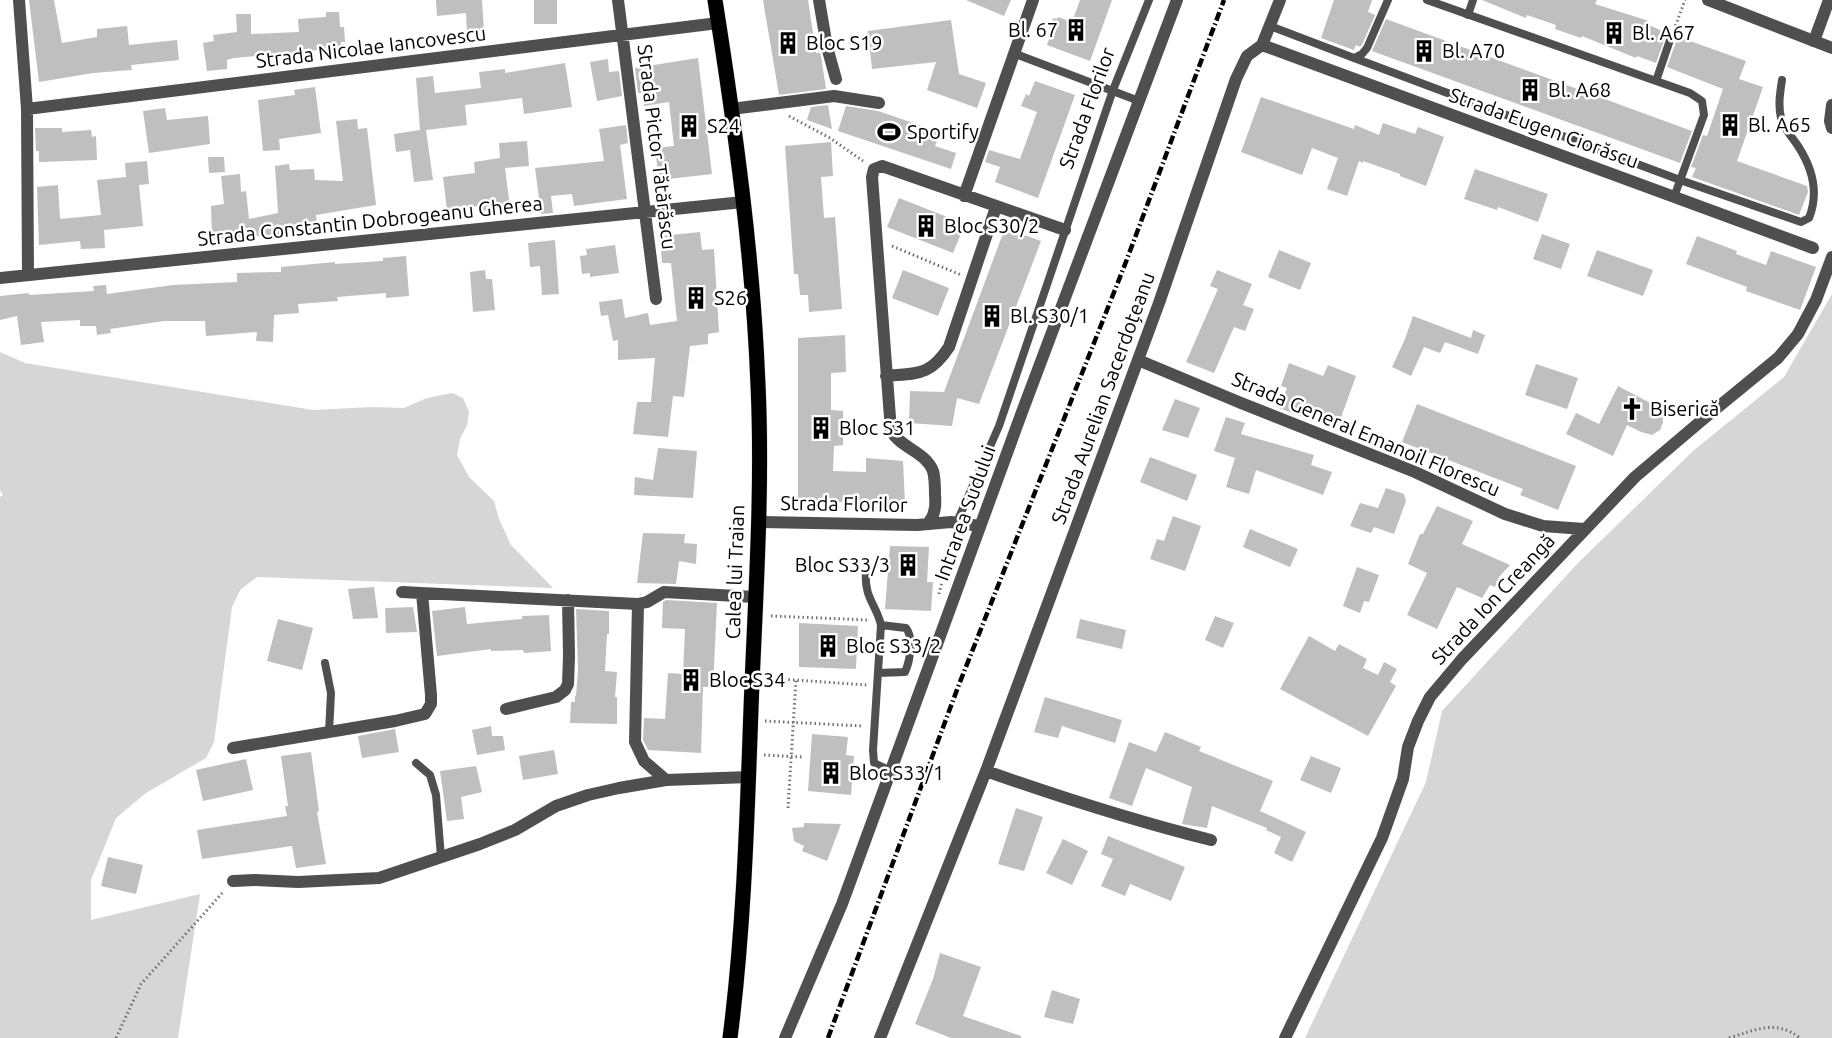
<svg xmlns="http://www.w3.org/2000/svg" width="1832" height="1038" font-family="Ubuntu,sans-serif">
<rect width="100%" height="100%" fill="#fff"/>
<path fill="#d6d6d6" d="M1832,294v744h-527l121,-256 16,-71 135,-147 116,-113 91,-74z
M0,352l25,11 288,47 59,-3 32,1 23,-10 25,-5 11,5 6,14 -2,13 -7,14 -3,16 12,22 25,24 5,18 12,26 42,43 -296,-11 -17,13 -8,17 -18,135 -8,16 -60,35 -30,25 -25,62v40l109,-26 -22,144h-178v-541l3,-2 -3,-5z"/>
<path fill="#bfbfbf" d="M29,0h25l8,43 35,-6v-8l30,-3 2,19 48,-5 2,20 -48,5 1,5 -39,3 -54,9z
M436,0h46l2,32 -17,1 -1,-20 -29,3z
M534,0h23v24h-23z
M763,0h45l8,53h4l1,3 5,33 -47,6z
M966,0h45l-7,16z
M1080,0h32l-22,61 -43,-16 5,-15 -3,-1 4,-11 4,1 1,-2 14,5z
M1334,0h38l-4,12 7,3 -13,30 -2,2 -4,-2 -2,5 -33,-12z
M1482,0h115l-2,4 54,17 -2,3 15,7 84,30 -7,18 24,8 -26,74 70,25 1,6 -9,23 -107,-38 4,-9 -5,-1 12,-32 4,1 16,-47 -56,-22 9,-25 -2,-6 -5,-2 -4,4 -9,25 -19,-7 -1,2 -54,-22 -1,2 -26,-9 1,-4 -29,-10 -1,3z
M326,12h13l1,15h4l1,15h-4v9l-13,1v-3l-94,9 -7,2v9l-20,2 -4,-28 11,-2 -1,-6 24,-3 -1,-18h15v20l48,-2 -1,-13 28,-2z
M1386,19l306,112 -12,32 -308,-112z
M951,20l8,54 27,9 -9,25 -50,-18 9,-28 -64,7 -4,-38z
M698,58l14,116 -53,6 -4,-32 19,-2 -5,-44 -25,4 -1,-13h-5l-3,-25z
M608,59l1,13 10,-1 3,25 -25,5 -7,-39z
M565,63l7,44 -48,7 -2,-16 -57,7 2,20 -41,5 7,50 -19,2 -4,-32 -14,2 -2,-18 26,-4 -4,-52 17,-2 2,17 46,-5 -2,-16 26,-3v4z
M1035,81l40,14 -37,103 -43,-16 5,-15 -15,-5 4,-12 31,9 17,-47 -16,-6 5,-12 3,2z
M315,87l6,46 -42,6 1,11 -17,1 -5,-51 37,-5 -1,-5z
M1261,97l93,32 1,-4 24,10 4,-12 32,11 3,-7 26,10 -18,49 -26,-10v-2l-37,-13v2l-4,-2 -12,35 -20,-7 11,-31 -26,-10 -10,27 -61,-23z
M828,105l4,24 -25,-9 4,-13z
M846,106l32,5 62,21 -5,14 21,7 -5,16 -113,-38z
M165,108l2,12 41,-4 2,28 -61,9 -6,-42z
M357,119l1,10 9,-1 9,77 -60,10 2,17 -106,7 -1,-33 13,-2 -3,-28 19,-2 1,18 5,-1 3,28 29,-6 -3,-47 14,-2 1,6 24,-1 1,11 28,1 -7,-60z
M626,125l2,18 -8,2 7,54 -53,7 -2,-12 -21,2 2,17 -12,1 -6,-46 69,-7 -5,-32z
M35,128h27v4l29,-2 1,7 4,-1 1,24 -58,2v-11h-3z
M527,141l2,25 -24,2 5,39 -30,4v-5l-33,4 -4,-33 32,-4 -1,-11 26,-4 -1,-15z
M831,142l2,34 -12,1 3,41 11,-1 7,92 -33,3 -1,-17h-8l-2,-21h-4l-9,-128z
M208,157h16l1,15 -16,1z
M147,161l2,23 -10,1 4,41 -39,4 1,18 -24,1 -1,-8 -41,4 -2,-58 21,-2 2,34 41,-4 -4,-35 29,-3 -1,-14z
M1475,169l73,25 -10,28 -40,-15 -1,3 -33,-11z
M899,198l66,26 -12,29 -66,-26z
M1005,228l36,13 -62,163 -22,-6 -5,28 -43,-3 1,-32 34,1z
M700,232l2,18 12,-1 5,83 -11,2v10l-18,2 -6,51 -11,-1 -5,41 -35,-3 4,-32h14l4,-44 -37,2v-20l-5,1 -5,-26 -7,1 -2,-14 23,-3 3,19 23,-5 2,12 27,-4 -6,-58h-9l-2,-27z
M1542,234l28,10 -9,25 -28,-10z
M1697,236l40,15 -1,3 30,11 5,-14 45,16 -16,43 -54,-19 1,-4 -61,-23z
M555,240l4,54 -17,1 -2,-29 -10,1 -2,-24z
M615,245l4,28 -29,4v-4l-8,1 -2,-18 7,-1 -1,-6z
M1279,250l32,13 -11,27 -32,-13z
M1597,250l56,20 -10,26 -56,-20z
M406,256l3,40 -23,2v-5l-49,4 1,4 -40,3 1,9 -25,2 -1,27 -17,-1 1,-9 -51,4 -1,-15h-41l-54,8 1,4 -14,2 -1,-9h-16v-6l-39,2 3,20 -23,3 -4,-29 -17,4v-24l29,-3v2l65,-4 -1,-5 13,-1 1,9 66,-9 64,-3v-9l44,-1v-5l54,-5v2l48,-3v-3z
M485,270l1,9h6l3,31 -22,2 -3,-40z
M903,270l46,18 -11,28 -46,-18z
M1217,270l35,14 -9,21 11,4 -9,22 -11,-4 -20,46 -28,-11 32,-73 -8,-3z
M1413,316l58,22 2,-8 12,5 -7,19 -33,-12 -5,11 -16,-6 -13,29 -19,-9 13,-28z
M845,335l1,37 -15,1v37l12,1v34l-9,1 -1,25 33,1v-14l37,3 2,43 -107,-3v-163z
M1289,363l34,13 5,-11 28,11 -17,47 -36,-13 -3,6 -21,-8 8,-20 -6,-2z
M1536,364l42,14 -11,31 -42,-14z
M1618,386l36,19 8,8 1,9 -3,8 -8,5 -11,-3 -14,-7 -14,31 -47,-22 10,-21 23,11z
M1175,399l25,9 -12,30 -26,-8z
M1417,404l159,62 -18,44 -38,-15 3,-6 -121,-47z
M1226,417l19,6 -4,11 73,21 -3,10 21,7 -9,23 -67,-25 -7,24 -23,-7 9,-29 -21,-7z
M658,448l39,3 -4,47 -59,-3 1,-18 18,3z
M1150,457l47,18 -10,26 -47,-19z
M1386,488l18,6 2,7 -12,33 -20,-7 -3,6 -21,-7 10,-23 18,5z
M1437,506l36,15 -11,23 48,21 -11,12 -4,10 -5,-2 -8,13 -25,-11 -20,42 -30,-14 20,-42 -19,-9 12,-30h3z
M1173,516l28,10 -16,45 -35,-12 7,-20 7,2z
M1250,529l48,20 -8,18 -47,-20z
M643,533l42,1 -1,9 13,1 -1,20 -17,-3 -3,23 -39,-1z
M890,546l39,1 -2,35h6l-2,29 -46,-2z
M1357,567l22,8 -10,27 -5,-1 -4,12 -17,-7z
M374,587l4,31 -25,1 -5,-30z
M666,600l51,3 -4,84h-10l-2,66 -53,-3 -5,-10 1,-22 21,1 3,-46 15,1 2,-45 -23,-1 1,-26z
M413,607l4,25 -31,1 -1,-25z
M465,607l2,17 55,-5v-3l27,-1 2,36 -27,2 -1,-3 -32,1v-2l-54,7 -5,-45z
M576,609l33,2v23h-2l-2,37 12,1 -2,25h2v27l-47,-1 1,-21h4v-6h1l2,-26z
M1215,616l19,7 -11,25 -18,-8z
M278,619l35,9 -11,42 -35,-9z
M1080,619l46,11 -4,19 -46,-11z
M799,623l59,3 -2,43 -57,-2z
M1309,636l26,15 4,-7 28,15 -4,9 15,7 6,-13 13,7 -7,13 6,4 -28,50 -88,-47z
M1045,697l77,23 -7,23 -53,-17 -4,12 -24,-6z
M491,726l1,10h11l2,14 -28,5 -5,-25z
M395,729l4,23 -37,6 -4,-22z
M1165,732l36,15 -2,4 74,30 -13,30 46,21 -14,30 -18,-9 7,-16 -15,-7 1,-2 -55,-22 -5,22 -25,-4 10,-37 -46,-19 -14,38 -23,-8 20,-56 27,10z
M812,734l36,3 -2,18 8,1 -3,39 -43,-4z
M554,750l4,24 -35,6 -4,-24z
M311,752l8,59 -2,1 9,52 -30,4 -4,-22 -90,13 -5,-29 90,-14 -2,-10h3l-7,-50z
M1311,756l30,12 -10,25 -31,-13z
M246,759l7,31 -50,11 -7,-31z
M476,766l6,26 -21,5 3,22 -17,2 -7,-50z
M1016,808l27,9 -19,54 -26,-7z
M804,823l37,1 -14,37 -25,-10 2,-5 -10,-5 -2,-13 12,-1z
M1108,836l77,31 -14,34 -41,-17 -5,12 -24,-10 12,-27 -12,-5z
M1063,839l25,12 -16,34 -26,-12z
M108,857l35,8 -7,29 -35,-8z
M940,953l41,14 -18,49 58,20v2h-70l-36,-14 18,-45z
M1052,990l28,9 -7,25 -29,-7z"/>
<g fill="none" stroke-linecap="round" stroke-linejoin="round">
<g stroke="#dbdbdb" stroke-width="16">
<path id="primary" d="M715,0c20,127 38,256 43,385 5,108 -3,216 -7,324 -4,110 -7,220 -21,329"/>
</g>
<path stroke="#717171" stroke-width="3" stroke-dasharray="1.5 3" stroke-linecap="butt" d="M1674,30l11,-30
M789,116l41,22 33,23
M892,246l69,29
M939,594l14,-57
M771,616l96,4
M766,678l101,7
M765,721l98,5
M764,755l39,2
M788,808l8,-128
M116,1038l25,-54 83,-93
M1729,1038c27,-8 46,-19 71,0"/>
<path stroke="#4f4f4f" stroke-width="8" d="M1427,0l263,93 12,8 2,14 -30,82
M1468,15l5,-15
M1270,26l84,32 8,-4 5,-6 21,-48
M1013,53l126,48
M1354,58l326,122 121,42 8,-4c10,-25 4,-49 -11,-72 -6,-9 -14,-17 -17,-28 -3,-13 -1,-25 1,-38
M1656,81l14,-41
M957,522l42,-96 114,-336 36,-90
M866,572c-2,26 10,32 15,53l-8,125 1,13 17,8
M325,663l6,30 -2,39
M878,673l27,-1c5,-11 9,-34 1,-44l-25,-3
M416,763l14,12 6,20 5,62"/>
<path stroke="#4f4f4f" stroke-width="12" d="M19,0l8,109 1,166
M618,0l38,299
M819,0l8,47 9,32
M1814,41l15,-41
M1262,45l551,203
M1262,45l18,-45
M1832,105l-2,16 2,7
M27,109l691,-86
M731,109l103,-13 45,7
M964,196l69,-196
M0,278l743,-76
M1138,360l103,43 174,69 90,42 38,12 41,3
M886,376c32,-3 44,0 63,-29l47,-140
M758,522l159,3 34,-3 29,4
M929,522c6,-7 7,-17 6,-27 0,-8 0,-17 -2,-24 -7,-19 -32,-23 -42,-40l-19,-254 2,-8 8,-3 183,64
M402,592l236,12 9,-2 17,-10 91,5
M638,604l-3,138 9,19 22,19
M506,709l50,-12 9,-7 3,-6 1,-28 -1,-56
M233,748l162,-27 30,-7 6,-10v-9l-9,-102
M986,771c74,26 149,50 225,69
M233,881l22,-1 43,2 81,-4 101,-34 35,-14 41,-24 32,-11 31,-7 47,-8 83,-3
M880,1038l106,-267 173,-468 77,-224 11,-23 15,-11
M1285,1038l97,-200 21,-59 5,-32 10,-26 12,-24 32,-38 173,-182 66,-56 77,-63 20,-24 18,-34 16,-43"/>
<path stroke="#4f4f4f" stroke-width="12" d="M1708,0l124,48
M785,1038l57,-134 180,-492 155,-412"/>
<use href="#primary" stroke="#000" stroke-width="15"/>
<path stroke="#000" stroke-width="4.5" stroke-dasharray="9 3 1.5 3" stroke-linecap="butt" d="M828,1038l130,-351 166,-420 100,-267"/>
</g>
<defs>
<g id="building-bare" transform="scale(1.8)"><path d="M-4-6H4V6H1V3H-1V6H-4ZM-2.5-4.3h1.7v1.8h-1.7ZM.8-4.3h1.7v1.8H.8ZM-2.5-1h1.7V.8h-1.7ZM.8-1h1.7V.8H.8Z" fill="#000" stroke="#fff" stroke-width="2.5" paint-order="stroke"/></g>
<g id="stadium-bare" transform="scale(1.8)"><path d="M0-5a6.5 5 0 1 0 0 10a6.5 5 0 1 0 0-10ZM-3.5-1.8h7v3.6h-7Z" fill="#000" stroke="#fff" stroke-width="2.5" paint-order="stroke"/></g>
<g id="church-bare" transform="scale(1.8)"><path d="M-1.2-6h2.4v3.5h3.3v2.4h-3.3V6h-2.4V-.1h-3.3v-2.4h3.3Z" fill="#000" stroke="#fff" stroke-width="2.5" paint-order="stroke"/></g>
</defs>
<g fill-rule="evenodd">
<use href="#building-bare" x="1076" y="30"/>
<use href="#building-bare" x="1614" y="33"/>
<use href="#building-bare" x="788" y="43"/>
<use href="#building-bare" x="1424" y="51"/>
<use href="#building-bare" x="1530" y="90"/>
<use href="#building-bare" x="1730" y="125"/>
<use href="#building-bare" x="689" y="126"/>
<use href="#stadium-bare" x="889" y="132"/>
<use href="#building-bare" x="926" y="226"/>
<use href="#building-bare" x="696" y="298"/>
<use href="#building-bare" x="992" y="316"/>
<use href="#church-bare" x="1632" y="409"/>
<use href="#building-bare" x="821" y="428"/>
<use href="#building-bare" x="908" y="565"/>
<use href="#building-bare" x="828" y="646"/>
<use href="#building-bare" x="691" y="680"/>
<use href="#building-bare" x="831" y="773"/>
</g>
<g text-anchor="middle" stroke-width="5" stroke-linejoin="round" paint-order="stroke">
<g font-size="20" fill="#000" stroke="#fff" text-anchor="start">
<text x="1058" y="37" text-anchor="end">Bl. 67</text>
<text x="1632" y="40">Bl. A67</text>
<text x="806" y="50">Bloc S19</text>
<text x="1442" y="58">Bl. A70</text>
<text x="1548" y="97">Bl. A68</text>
<text x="1748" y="132">Bl. A65</text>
<text x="707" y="133">S24</text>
<text x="907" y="139">Sportify</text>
<text x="944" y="233">Bloc S30/2</text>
<text x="714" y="305">S26</text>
<text x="1010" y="323">Bl. S30/1</text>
<text x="1650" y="416">Biserică</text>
<text x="839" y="435">Bloc S31</text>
<text x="890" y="572" text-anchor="end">Bloc S33/3</text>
<text x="846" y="653">Bloc S33/2</text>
<text x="709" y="687">Bloc S34</text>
<text x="849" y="780">Bloc S33/1</text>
</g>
<g font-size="20" fill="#000" stroke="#fff">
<text transform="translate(371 47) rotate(-7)" y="7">Strada Nicolae Iancovescu</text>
<text transform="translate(1087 108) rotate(-70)" y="7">Strada Florilor</text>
<text transform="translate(1544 128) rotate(20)" y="7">Strada Eugen Ciorăscu</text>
<text transform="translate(657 147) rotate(83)" y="7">Strada Pictor Tătărăscu</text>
<text transform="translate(370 221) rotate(-6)" y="7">Strada Constantin Dobrogeanu Gherea</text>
<text transform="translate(1103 398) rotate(-70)" y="7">Strada Aurelian Sacerdoțeanu</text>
<text transform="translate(1366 434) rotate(23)" y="7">Strada General Emanoil Florescu</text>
<text transform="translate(844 504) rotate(1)" y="7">Strada Florilor</text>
<text transform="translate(965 513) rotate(-70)" y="7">Intrarea Sudului</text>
<text transform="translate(735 572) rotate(-88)" y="7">Calea lui Traian</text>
<text transform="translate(1493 599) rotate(-47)" y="7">Strada Ion Creangă</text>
</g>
</g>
</svg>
